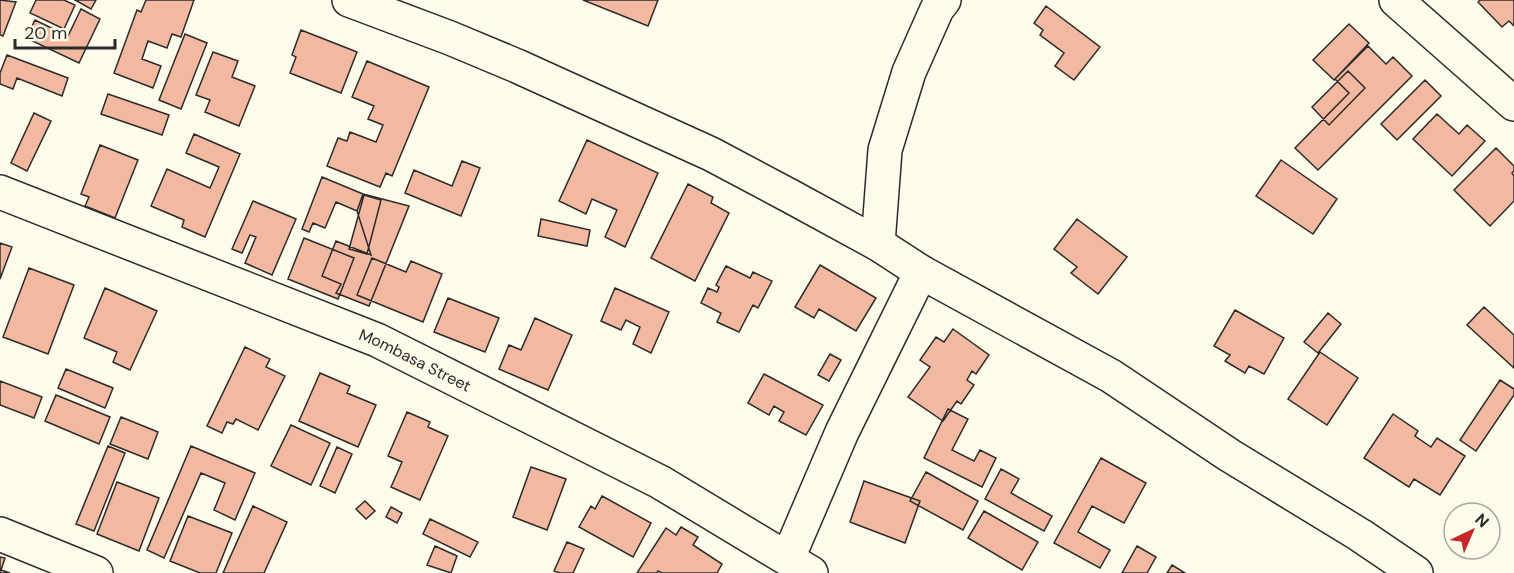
<svg xmlns="http://www.w3.org/2000/svg" width="1514" height="573" font-family="'DM Sans',sans-serif">
<rect width="100%" height="100%" fill="#fdfbea"/>
<path fill="#f2b8a0" stroke="#2b2b2b" stroke-width="1.5" d="M0,0l16,2 -13,34 -3,-1z
M36,0h28l11,5 -11,24 -34,-16z
M75,0h21l-5,9z
M146,0h48l-13,37 -9,-3 -5,14 -19,-7 -6,18 19,7 -8,22 -39,-15 23,-63 4,2z
M583,0h75l-10,26z
M1480,0h34v26l-5,-5 -7,6 -24,-25z
M1046,6l54,41 -26,33 -19,-14 9,-13 -24,-18 3,-5 -9,-7z
M81,9l19,10 -21,44 -53,-25 9,-18 33,16z
M1349,24l20,19 -35,37 -21,-20z
M301,30l56,22 -16,41 -51,-20 6,-16 -4,-2z
M185,34l22,9 -26,66 -22,-9z
M1368,46l18,18 7,-7 19,19 -94,94 -23,-22 54,-55 -14,-14z
M213,52l25,9 -6,16 23,9 -16,40 -34,-14 5,-12 -14,-5z
M7,55l61,23 -6,18 -45,-18 -4,11 -13,-5v-11z
M367,61l62,26 -37,89 -6,-3 -6,14 -53,-21 11,-28 9,3 3,-9 26,10 7,-17 -15,-6 6,-13 -22,-9z
M1348,71l17,17 -36,37 -17,-18z
M1425,80l16,16 -44,44 -16,-16z
M108,94l61,21 -7,20 -61,-21z
M34,113l17,8 -24,50 -16,-8z
M1437,114l22,20 8,-9 18,16 -33,35 -39,-37z
M194,134l46,20 -35,83 -23,-10 2,-7 -33,-14 16,-37 43,19 9,-21 -33,-14z
M587,140l71,33 -33,74 -20,-10 12,-27 -25,-11 -6,15 -27,-13z
M100,145l38,15 -23,58 -30,-12 4,-9 -8,-3z
M1496,148l18,18v5l-2,2 2,3v25l-24,25 -36,-36z
M1281,160l56,39 -24,35 -57,-38z
M462,161l18,7 -19,48 -56,-23 9,-23 38,16z
M322,177l41,17 -6,17 -21,-9 -11,26 -12,-5 -4,9 -7,-3z
M688,184l25,13 -2,6 18,10 -34,68 -44,-23z
M363,194l46,12 -40,100 -33,-13 5,-9 -19,-8 14,-35 35,14 -14,-44z
M364,195l17,5 -14,54 -18,-5z
M253,201l43,18 -24,56 -27,-12 11,-26 -6,-2 -8,18 -10,-4z
M541,219l49,11 -3,16 -49,-10z
M1077,219l50,38 -29,37 -27,-21 6,-6 -23,-18z
M304,238l50,20 -16,41 -50,-20z
M0,243l12,4 -12,32z
M372,258l34,14 5,-11 31,13 -19,48 -66,-27z
M820,265l56,33 -20,33 -37,-22 -5,9 -19,-11z
M726,266l24,12 3,-6 19,9 -14,27 -5,-3 -14,27 -22,-10 4,-9 -20,-10 7,-15 9,4 2,-5 -3,-2z
M29,268l45,17 -26,69 -45,-17z
M105,288l52,23 -27,59 -17,-8 4,-10 -33,-14z
M615,288l54,24 -18,41 -18,-9 7,-17 -14,-7 -5,10 -20,-9z
M448,298l51,20 -14,34 -51,-20z
M1484,307l30,28v33l-47,-43z
M1235,310l49,28 -20,36 -15,-8 -4,7 -20,-12 5,-6 -16,-9z
M1328,313l13,11 -23,29 -14,-11z
M535,318l37,17 -24,55 -49,-21 10,-24 12,5z
M953,329l36,26 -13,19 -4,-3 -5,9 7,5 -13,19 -4,-3 -14,20 -35,-24 22,-30 -10,-7 16,-23 8,5z
M245,347l25,12 -4,8 19,9 -27,54 -22,-11 -3,5 -6,-2 -5,11 -15,-7z
M1320,352l38,26 -31,47 -39,-26z
M830,354l11,6 -12,21 -11,-6z
M66,369l47,19 -8,20 -47,-20z
M320,373l30,13 -3,7 29,12 -18,42 -59,-26z
M764,374l59,31 -17,30 -27,-14 5,-9 -10,-6 -5,9 -21,-12z
M1500,380l14,9v6l-38,56 -16,-11z
M0,381l42,16 -8,21 -34,-13z
M56,395l54,22 -11,27 -54,-23z
M948,409l20,10 -16,31 22,11 6,-11 16,8 -14,29 -58,-29z
M407,412l23,10 -2,5 20,9 -28,64 -29,-13 11,-25 -14,-6z
M1393,414l25,17 -3,5 16,11 6,-9 28,18 -25,39 -26,-16 -5,8 -45,-29z
M121,417l37,15 -10,27 -38,-15z
M291,425l39,18 -19,42 -40,-19z
M108,446l17,7 -31,78 -18,-7z
M191,446l64,27 -20,47 -21,-10 11,-27 -24,-10 -37,85 -17,-8z
M337,447l15,7 -17,39 -15,-7z
M1101,458l45,25 -22,40 -32,-17 -14,26 32,18 -10,18 -46,-25z
M531,467l35,12 -19,51 -34,-13z
M1001,469l18,10 -8,14 41,23 -8,15 -59,-32z
M926,472l52,29 -15,29 -53,-29z
M864,481l56,20 -15,42 -55,-21z
M117,482l42,16 -20,53 -42,-17z
M602,496l49,27 -18,34 -54,-30 12,-21 4,3z
M365,501l10,10 -9,8 -10,-10z
M253,506l34,16 -23,51h-41z
M391,507l11,6 -5,10 -11,-6z
M984,511l54,31 -16,28 -54,-32z
M188,516l44,17 -16,40h-16l-30,-12z
M430,519l48,23 -8,15 -47,-23z
M681,527l17,10 -5,8 29,19 -5,9h-55l-4,-2 -1,2h-20l29,-45 10,7z
M567,542l17,7 -11,24h-13l-6,-2z
M435,546l22,10 -6,17 -24,-8z
M1137,546l19,11 -9,16h-25z
M0,557l5,1 -4,12 9,3h-10z
M1172,565l13,8h-18z"/>
<g fill="none" stroke-linecap="round" stroke-linejoin="round">
<g stroke="#2b2b2b" stroke-width="36">
<g id="minor">
<path d="M349,0l101,38 67,28 194,88 79,42 88,48 43,28 190,104 118,79 131,80 56,38"/>
<path d="M1396,0l118,104"/>
<path id="s1" d="M0,192l377,148 283,142 151,91"/>
<path d="M878,244l7,-94 24,-78 28,-63 7,-9"/>
<path d="M0,534l96,39"/>
<path d="M788,558l54,-126 79,-160"/>
</g>
</g>
<use href="#minor" stroke="#fdfbea" stroke-width="33"/>
</g>
<g text-anchor="middle" stroke-width="4.5" stroke-linejoin="round" paint-order="stroke">
<g font-size="16" fill="#2b2b2b" stroke="#fdfbea">
<text dy="6" stroke="none"><textPath href="#s1" startOffset="448">Mombasa Street</textPath></text>
</g>
</g>
<g transform="translate(1472 531) rotate(44)"><circle r="28" fill="#fdfbea" stroke="#a9a89e" stroke-width="1.5"/>
<path d="M0-4.5L10 22L0 15L-10 22Z" fill="#c62828"/>
<text y="-9" font-size="16" font-weight="bold" text-anchor="middle" fill="#2b2b2b">N</text>
</g>
<path d="M15 39v9h100v-9" fill="none" stroke="#2b2b2b" stroke-width="3"/>
<text x="24" y="39" font-size="18" fill="#2b2b2b" stroke="#fdfbea" stroke-width="4.5" paint-order="stroke">20 m</text>
</svg>
